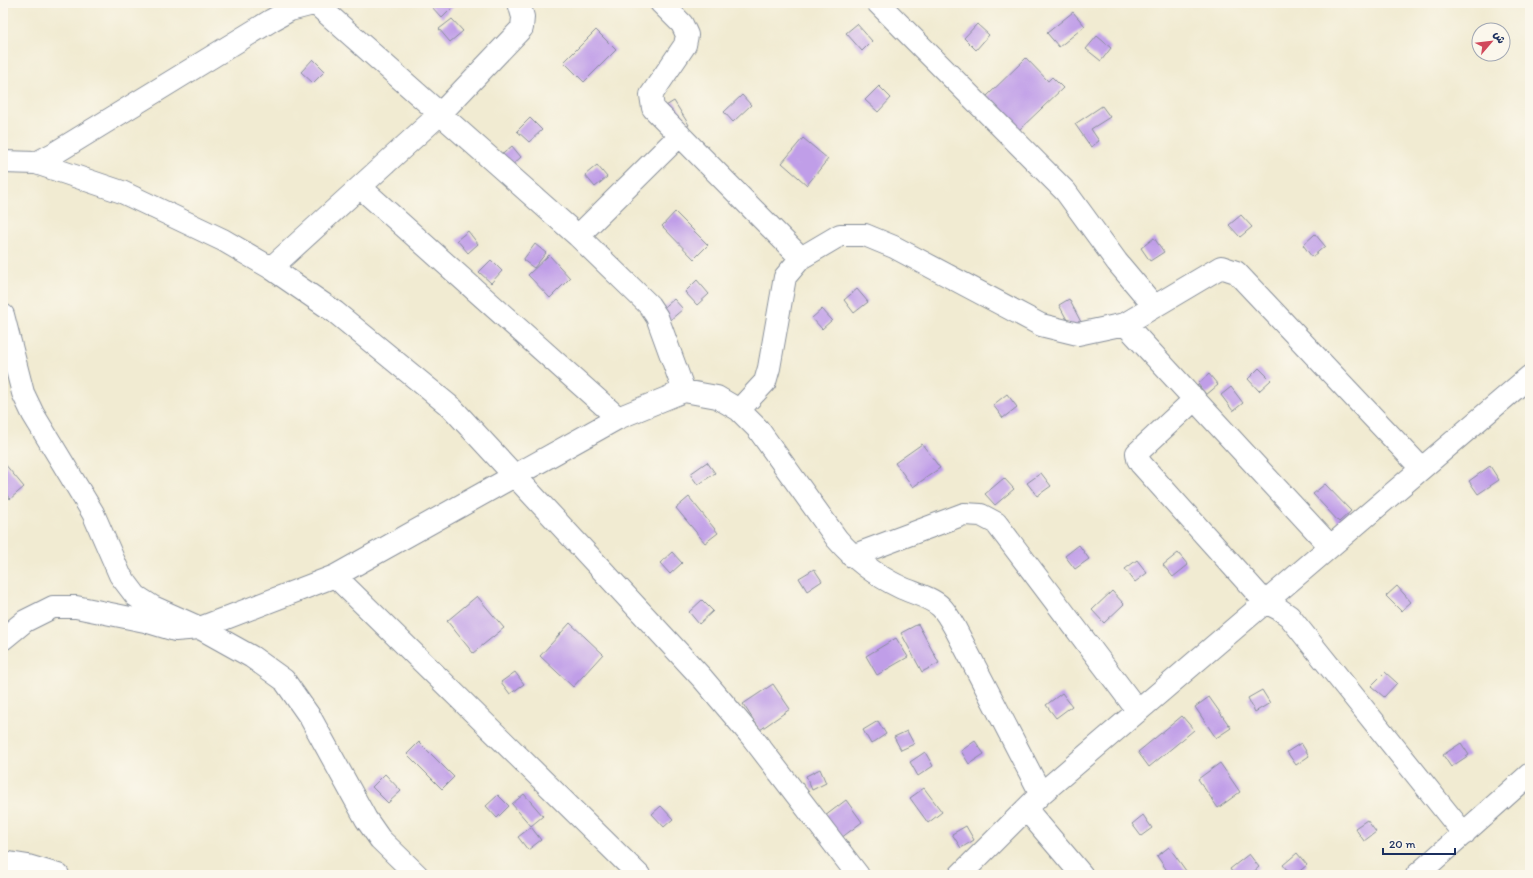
<svg xmlns="http://www.w3.org/2000/svg" width="1533" height="878" font-family="Itim,'Playpen Sans Arabic',sans-serif">
<rect width="100%" height="100%" fill="#fbf7ec"/>
<filter id="ink" filterUnits="userSpaceOnUse"><feTurbulence type="fractalNoise" baseFrequency=".025" numOctaves="2"/><feDisplacementMap in="SourceGraphic" scale="8" xChannelSelector="R" yChannelSelector="G"/><feConvolveMatrix kernelMatrix="1 2 1 2 8 2 1 2 1" color-interpolation-filters="sRGB"/></filter>
<filter id="wash" filterUnits="userSpaceOnUse"><feTurbulence type="fractalNoise" baseFrequency=".012" numOctaves="4" result="noise"/><feDisplacementMap in="SourceGraphic" scale="16" xChannelSelector="R" yChannelSelector="G"/><feGaussianBlur stdDeviation="0.9" result="paint"/><feColorMatrix in="noise" values="0 0 0 0 0 0 0 0 0 0 0 0 0 0 0 0 0 1.4 0 .05"/><feComposite in="paint" operator="in"/></filter>
<g filter="url(#wash)">
<rect width="100%" height="100%" fill="#f1ebd2"/>
<g id="blocks">
<path fill="#c09ee8" d="M433,3h19l2,3 -12,12 -12,-13z
M1073,12l12,14 -26,21 -12,-14z
M452,19l11,12 -13,11 -11,-13z
M857,24l15,17 -10,10 -16,-18z
M977,24l12,11 -13,15 -12,-12z
M596,30l20,20 -32,32 -20,-20z
M1097,36l14,12 -10,13 -15,-12z
M1026,58l22,23 4,-4 11,11 -44,42 -33,-33z
M313,59l12,12 -12,12 -12,-11z
M879,86l12,12 -13,14 -13,-12z
M742,95l9,10 -18,17 -9,-10z
M674,101l15,24 -14,9 -14,-25z
M1102,106l8,11 -19,12 8,12 -8,6 -16,-23z
M530,118l12,12 -13,12 -12,-11z
M803,138l25,21 -21,26 -25,-22z
M512,146l9,11 -13,12 -10,-11z
M597,165l10,12 -12,10 -10,-12z
M675,212l33,33 -14,14 -32,-33z
M1241,215l11,12 -12,10 -11,-12z
M468,231l10,13 -10,9 -11,-13z
M1315,234l10,12 -13,11 -9,-12z
M1154,238l10,14 -14,9 -9,-13z
M535,244l11,9 -12,15 -11,-8z
M549,255l21,23 -20,20 -22,-23z
M491,260l11,11 -11,12 -12,-11z
M697,280l12,14 -12,11 -12,-13z
M857,289l11,13 -14,11 -10,-13z
M674,299l9,10 -20,17 -9,-10z
M1069,299l14,27 -10,5 -14,-26z
M822,309l10,11 -10,9 -10,-11z
M1259,368l12,12 -12,11 -11,-12z
M1209,374l9,11 -12,10 -8,-11z
M1231,387l12,16 -10,8 -12,-16z
M1007,394l10,13 -14,11 -10,-13z
M922,444l18,24 -27,19 -18,-24z
M707,462l8,11 -17,12 -8,-11z
M4,463l20,24 -14,12 -7,-9z
M1490,466l9,14 -21,14 -9,-13z
M1041,473l10,13 -14,10 -10,-13z
M1004,478l10,11 -19,16 -10,-11z
M1325,484l26,27 -12,11 -26,-28z
M689,497l29,36 -13,10 -29,-35z
M1079,545l10,14 -14,10 -10,-13z
M672,552l10,11 -12,11 -10,-11z
M1178,553l10,12 -15,12 -10,-12z
M1137,560l10,13 -12,9 -10,-13z
M814,569l8,12 -15,10 -8,-13z
M1397,586l14,16 -10,9 -15,-15z
M1112,591l12,13 -20,19 -12,-13z
M477,596l27,32 -31,25 -26,-32z
M702,600l11,11 -14,13 -10,-12z
M570,623l33,31 -30,33 -33,-31z
M918,624l21,39 -17,9 -21,-39z
M896,638l12,19 -31,18 -11,-19z
M515,672l9,12 -14,10 -9,-12z
M1385,672l12,11 -13,14 -13,-11z
M773,684l17,25 -30,21 -17,-26z
M1262,690l8,13 -15,9 -7,-14z
M1062,693l10,13 -16,12 -10,-13z
M1209,697l22,31 -15,10 -21,-31z
M1182,716l12,14 -45,37 -11,-15z
M878,721l8,13 -15,10 -8,-14z
M907,731l7,13 -13,6 -7,-13z
M975,741l9,13 -15,10 -8,-13z
M419,742l35,35 -12,12 -35,-35z
M1301,743l8,13 -13,9 -9,-13z
M1461,743l8,12 -18,12 -8,-12z
M925,752l8,14 -15,10 -8,-14z
M1220,763l20,29 -22,16 -20,-29z
M820,769l6,14 -14,7 -6,-14z
M385,774l16,17 -13,12 -16,-16z
M924,788l18,24 -14,11 -18,-25z
M524,794l19,22 -12,10 -19,-22z
M498,795l11,11 -12,12 -11,-12z
M846,800l16,22 -34,26 -16,-22z
M661,806l12,13 -9,8 -12,-13z
M1143,815l9,13 -11,8 -9,-12z
M1367,820l9,12 -12,9 -9,-13z
M966,826l8,14 -13,8 -9,-14z
M531,827l10,13 -13,10 -10,-13z
M1169,847l20,28h-19l-13,-19z
M1297,853l10,12 -12,10h-4l-8,-10z
M1249,854l10,13 -9,8h-16l-4,-6z"/>
</g>
</g>
<g filter="url(#ink)">
<use href="#blocks" fill-opacity="0" stroke="#868d98" stroke-width="1"/>
<g fill="none" stroke-linecap="round" stroke-linejoin="round">
<g stroke="#868d98" stroke-width="24">
<path id="minor" d="M315,3l263,233 71,69 8,12 27,74
M661,3l21,21 5,11 -2,10 -34,50 2,13 148,150
M878,3l188,189 51,70 37,44
M3,162l33,1 86,29 101,48 48,28 64,44 117,96 251,271 49,58 106,138
M36,163l19,-10 217,-133 18,-10 27,-7
M360,187l258,231
M578,236l102,-101
M271,268l170,-155 81,-85 1,-11 -4,-14
M3,315l20,78 10,21 60,99 27,62 16,21 17,11 47,21 52,29 32,23 26,37 56,102 14,20 37,36
M1125,324l205,222
M1195,399l-58,54 1,6 3,5 124,138 14,7 10,7 175,218
M739,410l26,-28 4,-14 16,-91 16,-19 39,-23h25l29,12 147,78 37,9 47,-10 96,-57 15,5 185,196
M852,556l112,-42 17,1 15,8 142,188
M335,576l304,299
M3,639l22,-18 28,-14h23l69,14 30,9 25,-2 135,-52 283,-158 66,-27 33,6 22,13 19,19 79,110c18,21 38,36 63,48 12,6 31,10 41,20 6,6 11,16 15,23l85,164
M1026,809l56,66
M3,862l25,4 30,9
M960,875l81,-81 489,-418
M1417,875l113,-101"/>
</g>
<use href="#minor" stroke="#fff" stroke-width="22"/>
</g>
</g>
<rect width="1533" height="878" fill="none" stroke="#fbf7ec" stroke-width="16"/>
<g transform="translate(1491 42) rotate(62)"><circle r="19" fill="#fbf7ec" stroke="#a1a7b3"/>
<path d="M0-3L7 15L0 10L-7 15Z" fill="#d1495b"/>
<text y="-6" font-size="11" font-weight="bold" text-anchor="middle" fill="#1b2f5e">ش</text>
</g>
<path d="M1383 848v6h72v-6" fill="none" stroke="#1b2f5e" stroke-width="2"/>
<text x="1389" y="848" font-size="12" fill="#1b2f5e" stroke="#fbf7ec" stroke-width="3" paint-order="stroke">20 m</text>
</svg>
